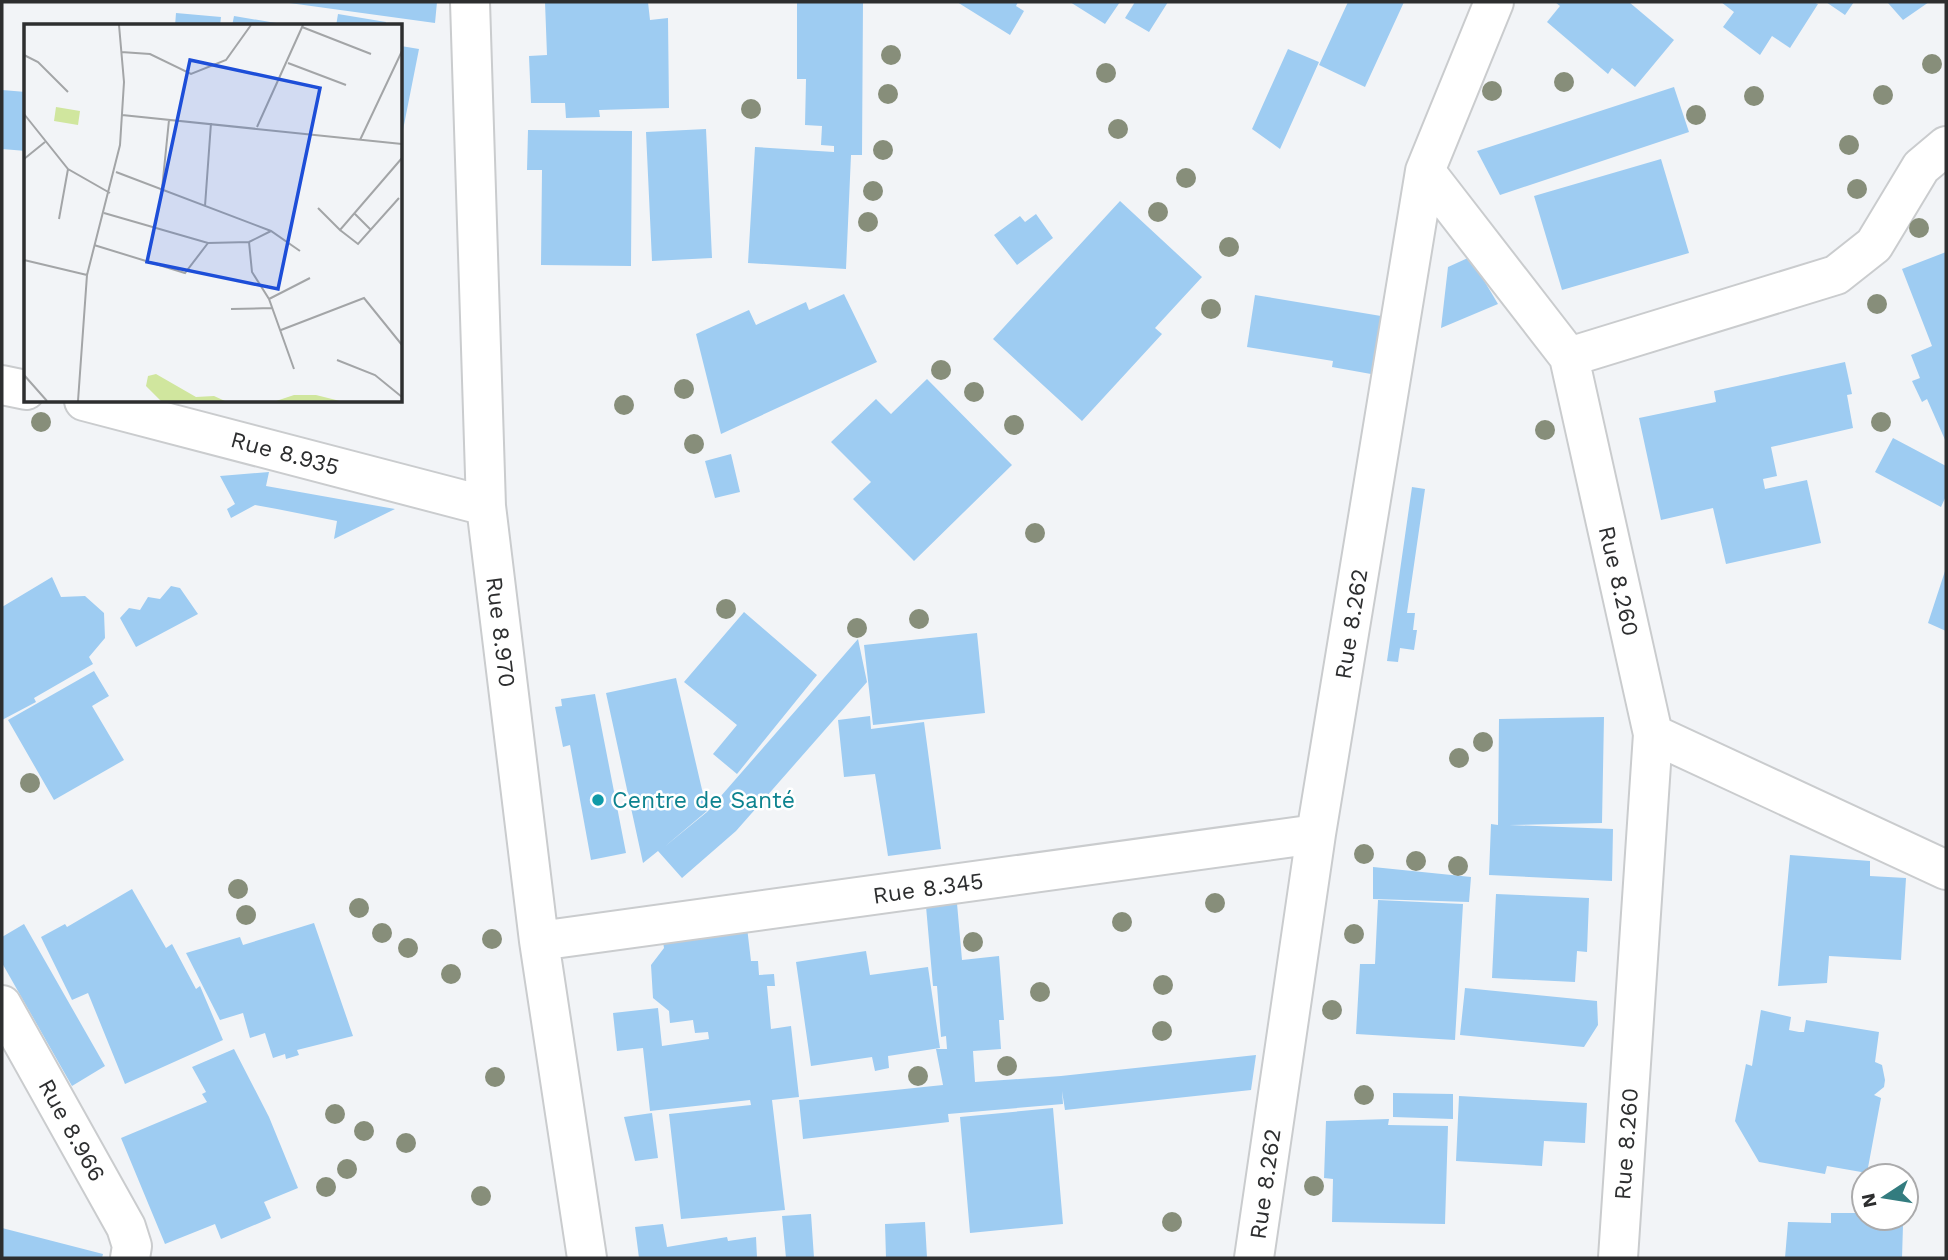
<svg xmlns="http://www.w3.org/2000/svg" width="1948" height="1260" font-family="'Work Sans',sans-serif">
<rect width="100%" height="100%" fill="#f2f4f7"/>
<path fill="#9eccf2" d="M282,2h155l-2,21z
M545,2h103l2,18 18,-2 1,90 -70,2 1,7 -34,1 -1,-15h-34l-2,-47 18,-1z
M797,2h66l-1,153h-11l-5,114 -98,-6 7,-116 79,5v-6l-13,-1 1,-19 -17,-1 1,-46h-9z
M957,2h61l-2,4 8,5 -14,24z
M1070,2h50l-15,22z
M1135,2h33l-19,30 -24,-14z
M1348,2h56l-39,85 -46,-22z
M1555,2h74l45,38 -39,47 -23,-19 -4,6 -61,-52 13,-16z
M1721,2h92l5,2 -28,44 -18,-12 -12,19 -37,-28 11,-15z
M1826,2h28l-9,13z
M1889,2h40l-26,18 -15,-17z
M176,13l45,4 -1,9h-45z
M338,14l48,8 -1,4h-49z
M234,16l54,9v1h-56z
M401,46l18,3 -17,86h-1z
M1288,49l31,13 -39,87 -28,-20z
M1674,87l15,45 -189,63 -23,-44z
M2,90l24,2v59l-24,-2z
M706,129l6,129 -60,3 -6,-129z
M528,130l104,1 -1,135 -90,-1 1,-95h-15z
M1661,159l28,94 -127,37 -28,-94z
M1120,201l82,76 -47,51 7,6 -80,87 -89,-82z
M1036,214l17,24 -36,27 -23,-30 26,-19 5,6z
M1946,252v190l-19,-43 -5,3 -10,-21 8,-3 -9,-23 21,-9 -30,-77z
M1470,257l28,47 -57,24 7,-61z
M844,294l33,68 -156,72 -25,-100 53,-24 7,15 50,-23 3,8z
M1255,295l126,21 -10,58 -39,-7 1,-6 -86,-14z
M1845,362l7,32 -5,1 6,33 -82,19 6,29 -14,3 2,10 42,-9 14,63 -95,21 -13,-56 -52,12 -22,-102 77,-16 -2,-11z
M927,379l85,86 -98,96 -61,-62 18,-17 -40,-40 45,-43 15,15z
M1893,438l53,28v30l-5,11 -66,-35z
M731,454l9,38 -25,6 -10,-37z
M269,472l-3,14 129,23 -61,30 3,-18 -60,-12 -22,-4 -24,13 -4,-9 8,-5 -15,-28z
M1412,487l13,2 -18,124h8l-2,17h4l-3,20 -14,-2 -2,14 -11,-1z
M1946,568v63l-18,-8z
M52,577l9,20 24,-1 19,17 1,25 -16,19 4,7 -59,34 2,4 -34,18v-113z
M171,586l9,2 18,26 -62,33 -16,-29 9,-10 11,2 8,-13 12,2z
M744,612l73,63 -80,99 -24,-20 24,-29 -53,-43z
M977,633l8,80 -112,12 -9,-80z
M858,639l9,43 -131,149 -54,47 -24,-27 -15,12 -37,-170 70,-15 31,133 -44,37 44,-36z
M94,671l15,25 -17,10 32,54 -70,40 -46,-80z
M595,694l31,159 -35,7 -21,-115 -7,2 -8,-40 7,-1 -1,-7z
M870,716l1,13 53,-7 17,127 -53,7 -13,-82 -31,3 -6,-57z
M1604,717l-2,106 -93,2 104,4 -1,52 -123,-6 2,-51 7,1 1,-106z
M1790,855l80,6v15l36,2 -5,82 -72,-4 -2,27 -49,3z
M1373,867l98,10 -2,25 -96,-3z
M132,889l34,59 6,-4 24,45 4,-3 23,54 -98,44 -37,-91 -16,7 -31,-63 24,-13 2,3z
M956,892l6,68 37,-4 5,64h-5l2,29 -28,2 2,31 86,-6 195,-21 -5,35 -186,20 -3,-19 1,13 -115,10 1,8 -146,17 -4,-39 144,-15 -7,-36h11l-1,-13 -5,1 -4,-51h-4l-8,-91z
M1496,894l93,4 -2,54 -10,-1 -2,31 -83,-4z
M1378,900l85,4 -8,136 -99,-6 4,-70h15z
M746,919l5,42h7l1,14 15,-1 1,12h-8l4,43 20,-3 8,71 -27,3 13,110 -104,9 -12,-105 82,-9 -1,-5 -100,11 -7,-63 -26,3 -4,-38 45,-5 4,38 47,-7 -1,-7 -13,1 -2,-13 -23,3 -1,-12 -16,-13 -2,-33 13,-17 -3,-19z
M314,923l39,113 -56,14 2,5 -13,4 -1,-5 -12,4 -8,-25 -15,5 -7,-25 -23,7 -34,-67 54,-16 3,8z
M24,924l81,142 -33,20 -70,-123v-26z
M866,951l4,24 58,-8 12,81 -52,8 1,12 -14,3 -3,-14 -61,9 -15,-104z
M1465,988l132,13 1,24 -14,22 -124,-12z
M1761,1010l30,7 -2,13 10,2h5l2,-12 73,12 -4,30 7,3 3,15 -1,7 -10,8 7,3 -14,75 -40,-7 -2,8 -66,-12 -24,-41 11,-57 6,2z
M234,1049l35,68 29,71 -34,14 7,16 -50,21 -6,-15 -50,20 -44,-106 86,-36 -5,-8 4,-2 -14,-25z
M1393,1093l60,1v25l-60,-2z
M1459,1096l128,7 -2,40 -41,-2 -2,25 -86,-5z
M1053,1108l10,116 -93,9 -10,-116z
M652,1113l6,45 -23,3 -11,-44z
M1389,1119l-1,6 60,1 -3,98 -113,-2 1,-43 -9,-1 2,-57z
M1831,1213h33v5h4v7h35l-1,33h-117l3,-36 43,1z
M811,1214l3,44h-28l-4,-42z
M925,1222l2,36h-41l-1,-34z
M663,1224l4,23 60,-10 1,4 28,-4 1,21h-118l-4,-31z
M2,1228l101,26 -1,4h-100z"/>
<g fill="none" stroke-linecap="round" stroke-linejoin="round">
<g stroke="#caccce" stroke-width="42">
<path id="street" d="M470,2l16,504 53,435 48,317
M1425,171l144,186
M2,385l24,5
M84,401l402,105
M1653,734l293,136
M539,941l777,-107
M2,1005l124,222 6,19 -2,12
M1254,1258l62,-424 109,-663 69,-169
M1618,1258l35,-524 -84,-377 267,-82 38,-30 47,-78 25,-21"/>
</g>
<use href="#street" stroke="#fff" stroke-width="38"/>
</g>
<g fill="#878e7a">
<circle cx="891" cy="55" r="10"/>
<circle cx="1932" cy="64" r="10"/>
<circle cx="1106" cy="73" r="10"/>
<circle cx="1564" cy="82" r="10"/>
<circle cx="1492" cy="91" r="10"/>
<circle cx="888" cy="94" r="10"/>
<circle cx="1883" cy="95" r="10"/>
<circle cx="1754" cy="96" r="10"/>
<circle cx="751" cy="109" r="10"/>
<circle cx="1696" cy="115" r="10"/>
<circle cx="1118" cy="129" r="10"/>
<circle cx="1849" cy="145" r="10"/>
<circle cx="883" cy="150" r="10"/>
<circle cx="1186" cy="178" r="10"/>
<circle cx="1857" cy="189" r="10"/>
<circle cx="873" cy="191" r="10"/>
<circle cx="1158" cy="212" r="10"/>
<circle cx="868" cy="222" r="10"/>
<circle cx="1919" cy="228" r="10"/>
<circle cx="1229" cy="247" r="10"/>
<circle cx="1877" cy="304" r="10"/>
<circle cx="1211" cy="309" r="10"/>
<circle cx="941" cy="370" r="10"/>
<circle cx="684" cy="389" r="10"/>
<circle cx="974" cy="392" r="10"/>
<circle cx="624" cy="405" r="10"/>
<circle cx="41" cy="422" r="10"/>
<circle cx="1881" cy="422" r="10"/>
<circle cx="1014" cy="425" r="10"/>
<circle cx="1545" cy="430" r="10"/>
<circle cx="694" cy="444" r="10"/>
<circle cx="1035" cy="533" r="10"/>
<circle cx="726" cy="609" r="10"/>
<circle cx="919" cy="619" r="10"/>
<circle cx="857" cy="628" r="10"/>
<circle cx="1483" cy="742" r="10"/>
<circle cx="1459" cy="758" r="10"/>
<circle cx="30" cy="783" r="10"/>
<circle cx="1364" cy="854" r="10"/>
<circle cx="1416" cy="861" r="10"/>
<circle cx="1458" cy="866" r="10"/>
<circle cx="238" cy="889" r="10"/>
<circle cx="1215" cy="903" r="10"/>
<circle cx="359" cy="908" r="10"/>
<circle cx="246" cy="915" r="10"/>
<circle cx="1122" cy="922" r="10"/>
<circle cx="382" cy="933" r="10"/>
<circle cx="1354" cy="934" r="10"/>
<circle cx="492" cy="939" r="10"/>
<circle cx="973" cy="942" r="10"/>
<circle cx="408" cy="948" r="10"/>
<circle cx="451" cy="974" r="10"/>
<circle cx="1163" cy="985" r="10"/>
<circle cx="1040" cy="992" r="10"/>
<circle cx="1332" cy="1010" r="10"/>
<circle cx="1162" cy="1031" r="10"/>
<circle cx="1007" cy="1066" r="10"/>
<circle cx="918" cy="1076" r="10"/>
<circle cx="495" cy="1077" r="10"/>
<circle cx="1364" cy="1095" r="10"/>
<circle cx="335" cy="1114" r="10"/>
<circle cx="364" cy="1131" r="10"/>
<circle cx="406" cy="1143" r="10"/>
<circle cx="347" cy="1169" r="10"/>
<circle cx="1314" cy="1186" r="10"/>
<circle cx="326" cy="1187" r="10"/>
<circle cx="481" cy="1196" r="10"/>
<circle cx="1172" cy="1222" r="10"/>
</g>
<circle fill="#0f9aa8" stroke="#fff" stroke-width="2.5" cx="598" cy="800" r="7"/>
<g text-anchor="middle" stroke-width="5" stroke-linejoin="round" paint-order="stroke">
<g font-size="23" fill="#2d2e2f" stroke="#fff">
<text transform="translate(285 453) rotate(15)" y="8">Rue 8.935</text>
<text transform="translate(1619 581) rotate(77)" y="8">Rue 8.260</text>
<text transform="translate(1351 624) rotate(-81)" y="8">Rue 8.262</text>
<text transform="translate(501 632) rotate(83)" y="8">Rue 8.970</text>
<text transform="translate(928 888) rotate(-8)" y="8">Rue 8.345</text>
<text transform="translate(72 1130) rotate(61)" y="8">Rue 8.966</text>
<text transform="translate(1626 1144) rotate(-86)" y="8">Rue 8.260</text>
<text transform="translate(1265 1184) rotate(-82)" y="8">Rue 8.262</text>
</g>
<g font-size="23" fill="#0d838f" stroke="#fff" text-anchor="start">
<text x="612" y="808">Centre de Santé</text>
</g>
</g>
<g transform="translate(24 24)">
<rect width="378" height="378" fill="#f2f4f7"/>
<path d="M32,83l24,4 -2,14 -24,-4zM132,350l40,23 18,-1 11,5h-64l-15,-15 2,-10zM270,371h22l24,6h-64z" fill="#d0e69e"/>
<path fill="none" stroke="#a3a5a7" stroke-width="2" d="M278,3l69,27M97,28l29,2 41,20 35,-14 25,-35M0,31l14,7 30,30M264,39l58,22M0,90l44,55 42,24M98,91l280,29M233,103l46,-102M336,116l42,-89M0,135l21,-17M92,148l155,59 29,20M138,165l7,-69M181,182l6,-83M294,184l22,22 62,-72M80,189l104,30 41,-1 3,30 17,27 25,70M330,189l16,16M35,195l9,-50M316,206l18,14 41,-46M225,218l22,-11M70,221l91,28 23,-30M0,236l63,15M245,275l41,-21M207,285l41,-1M257,306l83,-32 38,47M313,336l38,15 27,22M0,351l23,26M54,377l9,-126 33,-130 4,-63 -5,-57"/>
<path fill="#1d4ed8" fill-opacity="0.15" stroke="#1d4ed8" stroke-width="3.5" d="M166,36l130,28 -42,201 -131,-27z"/>
<rect width="378" height="378" fill="none" stroke="#2d2e2f" stroke-width="3.5"/>
</g>
<rect width="1948" height="1260" fill="none" stroke="#2d2e2f" stroke-width="7"/>
<g transform="translate(1885 1197) rotate(258)"><circle r="33" fill="#ffffff" stroke="#ababac" stroke-width="2"/>
<path d="M0-5L12 26L0 18L-12 26Z" fill="#337c7f"/>
<text y="-10" font-size="19" font-weight="bold" text-anchor="middle" fill="#2d2e2f">N</text>
</g>
</svg>
